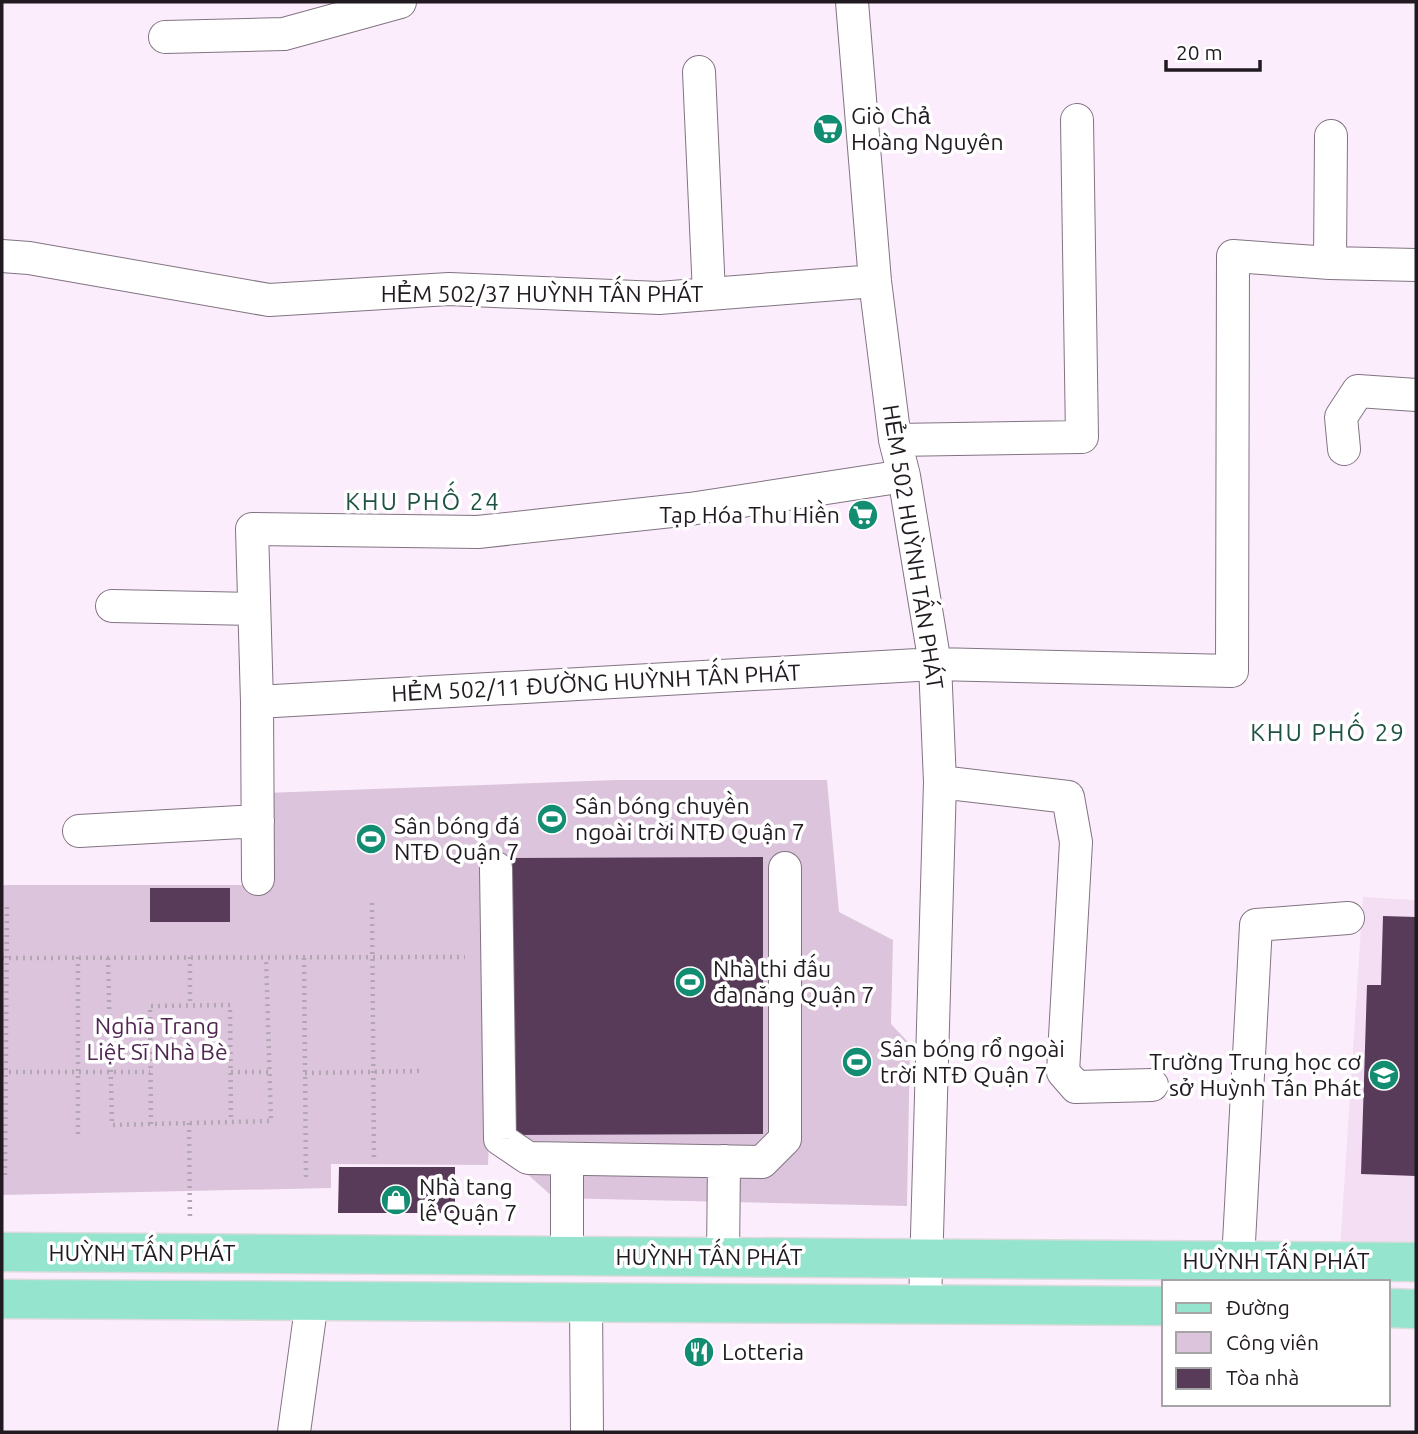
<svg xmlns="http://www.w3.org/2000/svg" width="1418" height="1434" font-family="Ubuntu,sans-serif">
<rect width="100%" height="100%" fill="#fcedfc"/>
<path fill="#f3def3" d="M1363,897l53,3v350l-76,-1z"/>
<path fill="#dcc5dc" d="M616,780h211l12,132 54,28 -2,84 19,20 -3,162 -353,-8 -65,-58 -1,25 -157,-1v24l-329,7v-310h263v-92z"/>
<path fill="#573b58" d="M763,857v277l-256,1v-277z
M150,888h80v34h-80z
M1383,916l33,1v259l-55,-2 6,-189h14z
M339,1167h116v46h-117z"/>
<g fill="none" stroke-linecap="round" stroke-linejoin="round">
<g stroke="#817481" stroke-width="34">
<path id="minor" d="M852,2l23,279 20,159 9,36 31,188 5,118 -15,523
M165,37l119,-3 116,-32
M699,72l10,222
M2,256l27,2 240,42 180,-11 210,9 216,-17
M1330,263l1,-127
M895,440l187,-3 -5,-317
M1344,449l-3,-32 17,-26 58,4
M112,606l142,3
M257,702l678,-38 297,7 1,-415 97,7 86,2
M940,782l128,15 8,45 -13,230 13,15 76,-2
M79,831l179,-10
M496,868l4,271 28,19 234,4 23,-23v-271
M258,879l-1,-177 -5,-173 226,3 212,-23 214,-33
M567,1159v97
M723,1257l1,-96
M1238,1261l18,-336 92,-7
M586,1303l1,129
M294,1432l18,-131"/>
</g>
<g stroke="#dbdbdb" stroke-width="41">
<path id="major" d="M2,1252l1414,10
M2,1299l1162,7
M1388,1308l28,1"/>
</g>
<path stroke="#b2a6b2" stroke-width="4.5" stroke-dasharray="2 5" stroke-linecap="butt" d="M372,903l2,255
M78,957v178
M190,957v48
M2,958l463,-1
M108,958l4,167 159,-4 -5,-163
M304,958l2,221
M2,1072h148
M231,1072h38
M305,1073l119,-2
M189,1123l1,97
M151,1124l-1,-118 80,-1 1,117
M5,1175l2,-270"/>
<use href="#minor" stroke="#fff" stroke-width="32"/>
<use href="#major" stroke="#95e4ce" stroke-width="38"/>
</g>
<defs>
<g id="supermarket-disc" transform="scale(1.575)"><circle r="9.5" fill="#138d71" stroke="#fff"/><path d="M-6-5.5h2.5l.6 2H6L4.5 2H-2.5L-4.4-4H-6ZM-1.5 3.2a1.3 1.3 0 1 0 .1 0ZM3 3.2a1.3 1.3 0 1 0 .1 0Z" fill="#fff"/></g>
<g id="stadium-disc" transform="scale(1.575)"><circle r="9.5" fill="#138d71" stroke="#fff"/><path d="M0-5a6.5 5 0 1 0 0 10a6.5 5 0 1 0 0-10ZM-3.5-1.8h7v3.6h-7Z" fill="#fff"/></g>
<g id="school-disc" transform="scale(1.575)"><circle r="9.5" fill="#138d71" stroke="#fff"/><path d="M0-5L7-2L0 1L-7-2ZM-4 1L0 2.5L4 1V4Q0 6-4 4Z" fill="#fff"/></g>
<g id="shop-disc" transform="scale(1.575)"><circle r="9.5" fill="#138d71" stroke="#fff"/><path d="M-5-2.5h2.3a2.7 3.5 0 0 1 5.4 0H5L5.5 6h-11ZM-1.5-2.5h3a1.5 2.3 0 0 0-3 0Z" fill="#fff"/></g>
<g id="restaurant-disc" transform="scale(1.575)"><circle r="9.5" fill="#138d71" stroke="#fff"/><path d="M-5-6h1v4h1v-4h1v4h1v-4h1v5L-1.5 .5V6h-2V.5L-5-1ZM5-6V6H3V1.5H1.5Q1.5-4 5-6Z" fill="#fff"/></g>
</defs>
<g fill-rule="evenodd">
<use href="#supermarket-disc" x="828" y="129"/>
<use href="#supermarket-disc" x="863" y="515"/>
<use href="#stadium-disc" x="552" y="819"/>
<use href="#stadium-disc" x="371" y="839"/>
<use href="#stadium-disc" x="690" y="982"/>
<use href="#stadium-disc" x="857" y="1062"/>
<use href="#school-disc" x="1384" y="1075"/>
<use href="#shop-disc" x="396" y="1200"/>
<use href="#restaurant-disc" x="699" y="1352"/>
</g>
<g text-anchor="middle" stroke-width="7" stroke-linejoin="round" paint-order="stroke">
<g font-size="23" fill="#211b21" stroke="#fff" text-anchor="start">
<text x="851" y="124">Giò Chả<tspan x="851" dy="26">Hoàng Nguyên</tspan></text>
<text x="840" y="523" text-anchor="end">Tạp Hóa Thu Hiền</text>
<text x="575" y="814">Sân bóng chuyền<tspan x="575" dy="26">ngoài trời NTĐ Quận 7</tspan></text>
<text x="394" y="834">Sân bóng đá<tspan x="394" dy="26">NTĐ Quận 7</tspan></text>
<text x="713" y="977">Nhà thi đấu<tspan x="713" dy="26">đa năng Quận 7</tspan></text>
<text x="880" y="1057">Sân bóng rổ ngoài<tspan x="880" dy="26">trời NTĐ Quận 7</tspan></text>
<text x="1361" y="1070" text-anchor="end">Trường Trung học cơ<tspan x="1361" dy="26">sở Huỳnh Tấn Phát</tspan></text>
<text x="419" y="1195">Nhà tang<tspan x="419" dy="26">lễ Quận 7</tspan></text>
<text x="722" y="1360">Lotteria</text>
</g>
<g font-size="23" fill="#211b21" stroke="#fff">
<text x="542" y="302">HẺM 502/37 HUỲNH TẤN PHÁT</text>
<text transform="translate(913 547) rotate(81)" y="8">HẺM 502 HUỲNH TẤN PHÁT</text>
<text transform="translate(596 683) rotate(-3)" y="8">HẺM 502/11 ĐƯỜNG HUỲNH TẤN PHÁT</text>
<text x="142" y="1261">HUỲNH TẤN PHÁT</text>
<text x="709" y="1265">HUỲNH TẤN PHÁT</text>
<text x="1276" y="1269">HUỲNH TẤN PHÁT</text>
</g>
<g font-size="23" fill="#502651" stroke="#fff">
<text x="157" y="1034">Nghĩa Trang<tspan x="157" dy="26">Liệt Sĩ Nhà Bè</tspan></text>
</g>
<g font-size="24" letter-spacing="2" fill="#1f5244" stroke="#fff">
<text x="423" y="510">KHU PHỐ 24</text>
<text x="1328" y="741">KHU PHỐ 29</text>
</g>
</g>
<rect width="1418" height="1434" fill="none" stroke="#211b21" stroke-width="7"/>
<rect x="1162" y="1280" width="228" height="126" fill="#ffffff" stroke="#a6a4a6" stroke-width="2"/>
<rect x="1176" y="1303" width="35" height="10" fill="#95e4ce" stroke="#a6a4a6" stroke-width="2"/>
<text x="1226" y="1315" font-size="21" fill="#211b21">Đường</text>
<rect x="1176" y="1332" width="35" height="21" fill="#dcc5dc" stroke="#a6a4a6" stroke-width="2"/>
<text x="1226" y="1350" font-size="21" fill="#211b21">Công viên</text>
<rect x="1176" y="1368" width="35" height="21" fill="#573b58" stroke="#a6a4a6" stroke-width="2"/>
<text x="1226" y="1385" font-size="21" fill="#211b21">Tòa nhà</text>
<path d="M1166 60v10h94v-10" fill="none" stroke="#211b21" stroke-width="3.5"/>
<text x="1176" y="60" font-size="21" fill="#211b21" stroke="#ffffff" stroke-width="5" paint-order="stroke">20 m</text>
</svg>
